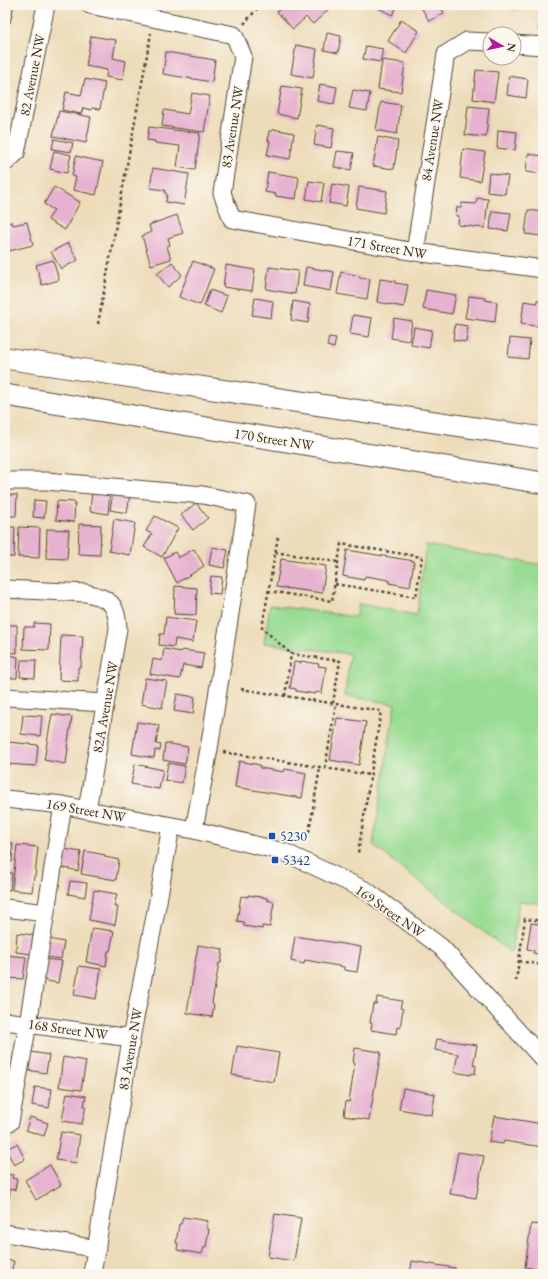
<svg xmlns="http://www.w3.org/2000/svg" width="548" height="1279" font-family="'EB Garamond',serif">
<rect width="100%" height="100%" fill="#fbf7ec"/>
<filter id="ink" filterUnits="userSpaceOnUse"><feTurbulence type="fractalNoise" baseFrequency=".025" numOctaves="2"/><feDisplacementMap in="SourceGraphic" scale="8" xChannelSelector="R" yChannelSelector="G"/><feConvolveMatrix kernelMatrix="1 2 1 2 8 2 1 2 1" color-interpolation-filters="sRGB"/></filter>
<filter id="wash" filterUnits="userSpaceOnUse"><feTurbulence type="fractalNoise" baseFrequency=".012" numOctaves="4" result="noise"/><feDisplacementMap in="SourceGraphic" scale="16" xChannelSelector="R" yChannelSelector="G"/><feGaussianBlur stdDeviation="0.9" result="paint"/><feColorMatrix in="noise" values="0 0 0 0 0 0 0 0 0 0 0 0 0 0 0 0 0 1.4 0 .05"/><feComposite in="paint" operator="in"/></filter>
<g filter="url(#wash)">
<rect width="100%" height="100%" fill="#eddcb9"/>
<path fill="#98dc93" stroke="#6a8358" d="M426,545l117,20v339l-24,-3 -8,52 -138,-108 22,-141 -50,-8 5,-42 -86,-11 6,-38 86,12 3,-13 58,11z"/>
<g id="blocks">
<path fill="#e6b2d0" d="M5,5h9l-4,18 -5,-1z
M284,5h49l-20,19 -7,-7 -13,12 -16,-17z
M377,5h21l-6,10 -16,-8z
M420,5h20l4,8 -15,8z
M500,5h17v4l-17,-1z
M401,20l18,11 -13,22 -18,-12z
M327,33l14,3 -3,17 -14,-3z
M91,36l25,4 -3,18 13,3 -3,19 -17,-3 1,-7 -21,-4z
M296,45l21,4 -4,29 -22,-4z
M366,46l17,3 -3,13 -17,-3z
M166,52l49,8 -3,22 -49,-8z
M382,60l23,3 -4,29 -23,-3z
M476,70l22,2 -4,30 -21,-3z
M509,76l19,3 -2,19 -19,-3z
M85,79l20,4 -5,26 -8,-1v2l-9,-2 -2,6 -19,-4 4,-18 15,3z
M320,84l17,3 -3,17 -17,-3z
M282,86l20,3 -5,29 -20,-4z
M353,90l17,3 -3,18 -18,-3z
M192,93l18,3 -6,36 -42,-6 2,-16 24,4z
M381,102l20,3 -4,29 -21,-4z
M468,106l21,2 -3,29 -21,-2z
M59,111l32,6 -5,26 -33,-7z
M317,125l17,3 -3,20 -17,-3z
M149,127l51,6 -5,37 -18,-3 3,-21 -25,-3v-2l-8,-1z
M273,129l21,4 -4,26 -23,-4 3,-14h-2l1,-10h3z
M498,130l19,2 -2,18 -18,-2z
M378,137l20,4 -4,28 -21,-3z
M54,139l19,4 -2,9 -19,-3z
M463,149l22,3 -5,29 -20,-3z
M54,151l17,4 -4,18 -17,-4z
M337,151l17,2 -3,17 -17,-3z
M528,154l15,2v18l-17,-2z
M76,156l27,6 -7,33 -23,-5 3,-13 -4,-1z
M153,168l36,6 -5,31 -18,-3 1,-8 -2,-1v-3l-15,-2z
M268,172l31,5 -3,22 -21,-3 1,-2 -11,-2z
M489,173l19,3 -3,18 -18,-2z
M309,181l15,2 -3,19 -15,-3z
M332,184l17,3 -3,19 -17,-3z
M54,187l26,15 -15,28 -17,-10 6,-10 -10,-6z
M359,187l28,4 -3,22 -28,-5z
M477,198l11,1 -3,29 -27,-3 1,-9h-3l1,-9 4,1 1,-5 14,1z
M528,210l15,2v23l-1,-1v2l-17,-2z
M492,211l19,2 -3,18 -18,-2z
M177,215l6,18 -15,5 2,7 -3,1 4,13 -20,6 -9,-29 9,-4 -2,-7z
M12,222l1,3 14,-3 6,23 -28,7v-29z
M68,243l10,17 -17,9 -10,-17z
M53,260l6,20 -17,5 -6,-20z
M193,261l21,8 -14,36 -21,-8z
M172,262l10,13 -14,12 -11,-13z
M226,265l29,5 -3,21 -29,-4z
M269,267l29,4 -3,23 -29,-5z
M306,267l28,5 -3,19 -28,-5z
M341,272l19,4v2l10,1 -3,20 -30,-5z
M380,279l15,2v2l13,2 -4,22 -27,-5z
M210,290l17,6 -6,17 -17,-7z
M426,290l30,5 -4,19 -29,-5z
M469,296l16,2v2l12,2 -2,20 -30,-4z
M255,298l18,3 -2,17 -19,-3z
M537,300l6,1v26l-22,-3 3,-23 13,2z
M293,301l17,3 -2,19 -17,-3z
M353,315l19,3 -3,19 -19,-3z
M394,318l18,3 -3,20 -18,-3z
M455,324l13,2 -2,16 -13,-2z
M414,327l18,3 -3,18 -18,-3z
M329,337l7,1 -2,10 -7,-2z
M510,338l20,2 -2,19 -20,-2z
M92,491l18,2 -2,21 -18,-3z
M113,493l17,2 -3,18 -17,-3z
M5,495h12l-1,21h-11z
M34,500l12,1 -2,17 -11,-1z
M57,501l18,1 -1,20 -18,-2z
M196,503l12,15 -15,12 -12,-15z
M155,516l23,12 -16,29 -18,-10 8,-13 -6,-3z
M114,519l21,4 -5,32 -21,-4z
M79,524l22,1 -1,30 -22,-1z
M5,527h10l-1,30h-9z
M19,527l21,1 -1,30 -21,-1z
M47,529l22,1 -2,29 -21,-1z
M212,547l16,3 -4,18 -15,-3z
M194,549l10,17 -27,17 -13,-25 11,-6 3,6z
M347,550l67,11 -4,26 -21,-4v-3l-24,-4 -1,4 -21,-4z
M281,559l45,7 -4,27 -46,-6z
M211,576l11,1 -2,17 -11,-1z
M175,586l22,2 -1,27 -22,-1z
M166,617l30,4 -3,21 -18,-3 -1,8 -15,-2 1,-11h4z
M34,623l16,1 -1,26 -26,-1 1,-22h10z
M5,625h12v28l-12,-1z
M61,635l22,1 -2,31h-3v14l-19,-1z
M164,649l17,3 1,-2 22,3 -3,15 -18,-3 -3,14 -30,-5 3,-15 9,2z
M10,655l8,2 -1,21h-12v-22l4,1z
M21,660h15l-1,18 -15,-1z
M301,661l18,3 -1,2 8,1 -4,26 -6,-1 -1,2 -19,-3v-2l-6,-1 4,-26 7,1z
M145,678l22,3 -5,27 -21,-4z
M177,694l18,3 -2,17 -19,-3z
M52,714l20,3 -5,31h1l-2,16 -22,-4z
M23,715l19,1 -2,20 -19,-2z
M337,718l29,4 -7,43 -29,-5z
M137,722l22,3 -3,19 5,1 -1,6 -5,-1 -1,8 -22,-4z
M8,742l30,3 -2,21 -30,-2z
M165,743l23,4 -3,17 -22,-4z
M239,761l21,4v3l24,4 1,-3 21,4 -4,25 -67,-11z
M168,763l17,3 -3,17 -17,-3z
M135,764l28,6 -4,19 -28,-5z
M5,843h8l-1,19 -7,-1z
M17,845l21,2 -3,29h-1l-2,16 -20,-2z
M64,849l17,3 -3,19 -17,-4z
M85,851l20,4v2l14,3 -3,20 -35,-6z
M5,872l7,1 -2,17 -5,-1z
M70,881l17,2 -2,14 -17,-3z
M94,890l23,4 -3,13h4l-3,18 -26,-5z
M248,895l19,3v2l7,2 -4,25 -8,-1v3l-18,-3v-4l-7,-1 4,-25 7,1z
M539,922h4v33l-10,-2 1,-3 -7,-1 4,-26 7,1z
M92,928l22,3 -4,20h-2l-2,15 -20,-4z
M17,933l16,2 -2,19 -15,-2z
M295,936l66,11 -4,25 -13,-2v-3l-39,-7 -1,4 -13,-3z
M49,939l15,3 -3,17 -15,-2z
M198,945l25,4 -2,14h-2l-7,40 2,1 -2,13 -25,-4z
M5,955l21,2 -3,22 -14,-1v4l-4,-1z
M45,959l17,2 -4,22 -16,-3z
M79,966l22,3 -5,30 -22,-4z
M377,997l25,4 -2,7 3,1 -3,19 -3,-1 -1,7 -25,-4 1,-7h-2l3,-19h3z
M437,1039l40,6 -4,20 3,1 -1,8 -3,-1 -1,2 -17,-3 4,-18 -23,-4z
M237,1046l42,7 -5,29 -42,-7z
M355,1048l26,4 -12,68 -25,-4 2,-15 3,1 6,-39 -2,-1z
M31,1052l18,3 -3,18 -19,-3z
M5,1053h3l-2,20h-1z
M63,1057l23,4 -5,29 -22,-3z
M35,1087l17,2 -3,19 -17,-3z
M403,1088l32,6 -3,21 -33,-6z
M67,1093l19,3 -2,10h2l-4,18 -20,-3z
M494,1116l49,8v23l-39,-6 -1,3 -14,-2z
M30,1117l18,6 -4,13 -18,-6z
M61,1132l19,3 -4,28 -20,-3z
M17,1144l8,15 -11,6 -8,-16z
M458,1152l26,4 -8,42 -26,-4z
M50,1165l11,20 -25,15 -11,-20z
M5,1174l8,1 -1,3 5,1 -2,11 -5,-1 -1,8 -4,-1z
M275,1214l26,4 -7,43 -26,-4z
M183,1217l25,4 -2,8h3l-3,18h-2l-2,7 -25,-4 1,-7h-2l3,-19h2z
M531,1224l12,1v45l-18,-3z
M5,1260l9,1 -3,13h-6z
M412,1261l43,7 -1,6h-44z"/>
</g>
</g>
<g filter="url(#ink)">
<use href="#blocks" fill-opacity="0" stroke="#564535" stroke-width="1"/>
<g fill="none" stroke-linecap="round" stroke-linejoin="round">
<g stroke="#564535" stroke-width="19">
<path id="minor" d="M90,5l144,30 9,21 -21,137 10,26 183,33 128,17
M514,44l29,2
M5,163l11,-10 30,-148
M415,252l31,-198 21,-13 23,1
M5,481h41l157,14 44,9 -38,245 -15,81
M5,589l81,4c24,5 31,11 32,36l-31,181
M5,697l100,6
M5,799l58,6 24,5 107,20 90,22 83,39 74,56 102,112
M5,908l41,5
M5,1021l126,17
M5,1122h5l18,-98 35,-219
M5,1233l92,16
M92,1274l41,-246 25,-127 13,-75"/>
</g>
<g stroke="#564535" stroke-width="23">
<path id="major" d="M5,358l538,80
M5,395l538,88"/>
</g>
<path stroke="#564535" stroke-width="2.5" stroke-dasharray="3 3" stroke-linecap="butt" d="M244,24l16,-19
M539,30l4,-25
M98,324l53,-291
M278,537l-16,91 29,26
M275,552l63,10
M268,591l64,10 9,-57 81,13 -6,40 -81,-13
M241,689l140,22 -23,142
M285,696l6,-42 49,7 -7,42
M223,752l147,23
M325,768l11,-64
M309,832l11,-65
M519,961l24,4
M516,981l9,-62 18,2"/>
<use href="#minor" stroke="#fff" stroke-width="17"/>
<use href="#major" stroke="#fff" stroke-width="21"/>
</g>
</g>
<g fill="#1a4fb4" stroke="#fbf7ec" stroke-width="1.5">
<rect x="268" y="832" width="8" height="8" rx="2"/>
<rect x="271" y="856" width="8" height="8" rx="2"/>
</g>
<g text-anchor="middle" stroke-width="3.5" stroke-linejoin="round" paint-order="stroke">
<g font-size="14" fill="#3b2a1e" stroke="#fbf7ec">
<text transform="translate(32 75) rotate(-79)" y="5">82 Avenue NW</text>
<text transform="translate(232 127) rotate(-81)" y="5">83 Avenue NW</text>
<text transform="translate(432 140) rotate(-81)" y="5">84 Avenue NW</text>
<text transform="translate(387 247) rotate(10)" y="5">171 Street NW</text>
<text transform="translate(274 439) rotate(9)" y="5">170 Street NW</text>
<text transform="translate(105 707) rotate(-80)" y="5">82A Avenue NW</text>
<text transform="translate(86 810) rotate(10)" y="5">169 Street NW</text>
<text transform="translate(390 911) rotate(35)" y="5">169 Street NW</text>
<text transform="translate(68 1029) rotate(8)" y="5">168 Street NW</text>
<text transform="translate(130 1049) rotate(-80)" y="5">83 Avenue NW</text>
</g>
<g font-size="14" fill="#164399" stroke="#fbf7ec" text-anchor="start">
<text x="280" y="841">5230</text>
<text x="283" y="865">5342</text>
</g>
</g>
<rect width="548" height="1279" fill="none" stroke="#fbf7ec" stroke-width="20"/>
<g transform="translate(502 46) rotate(99)"><circle r="19" fill="#fbf7ec" stroke="#aea59a"/>
<path d="M0-3L7 15L0 10L-7 15Z" fill="#b5179e"/>
<text y="-6" font-size="11" font-weight="bold" text-anchor="middle" fill="#3b2a1e">N</text>
</g>
</svg>
